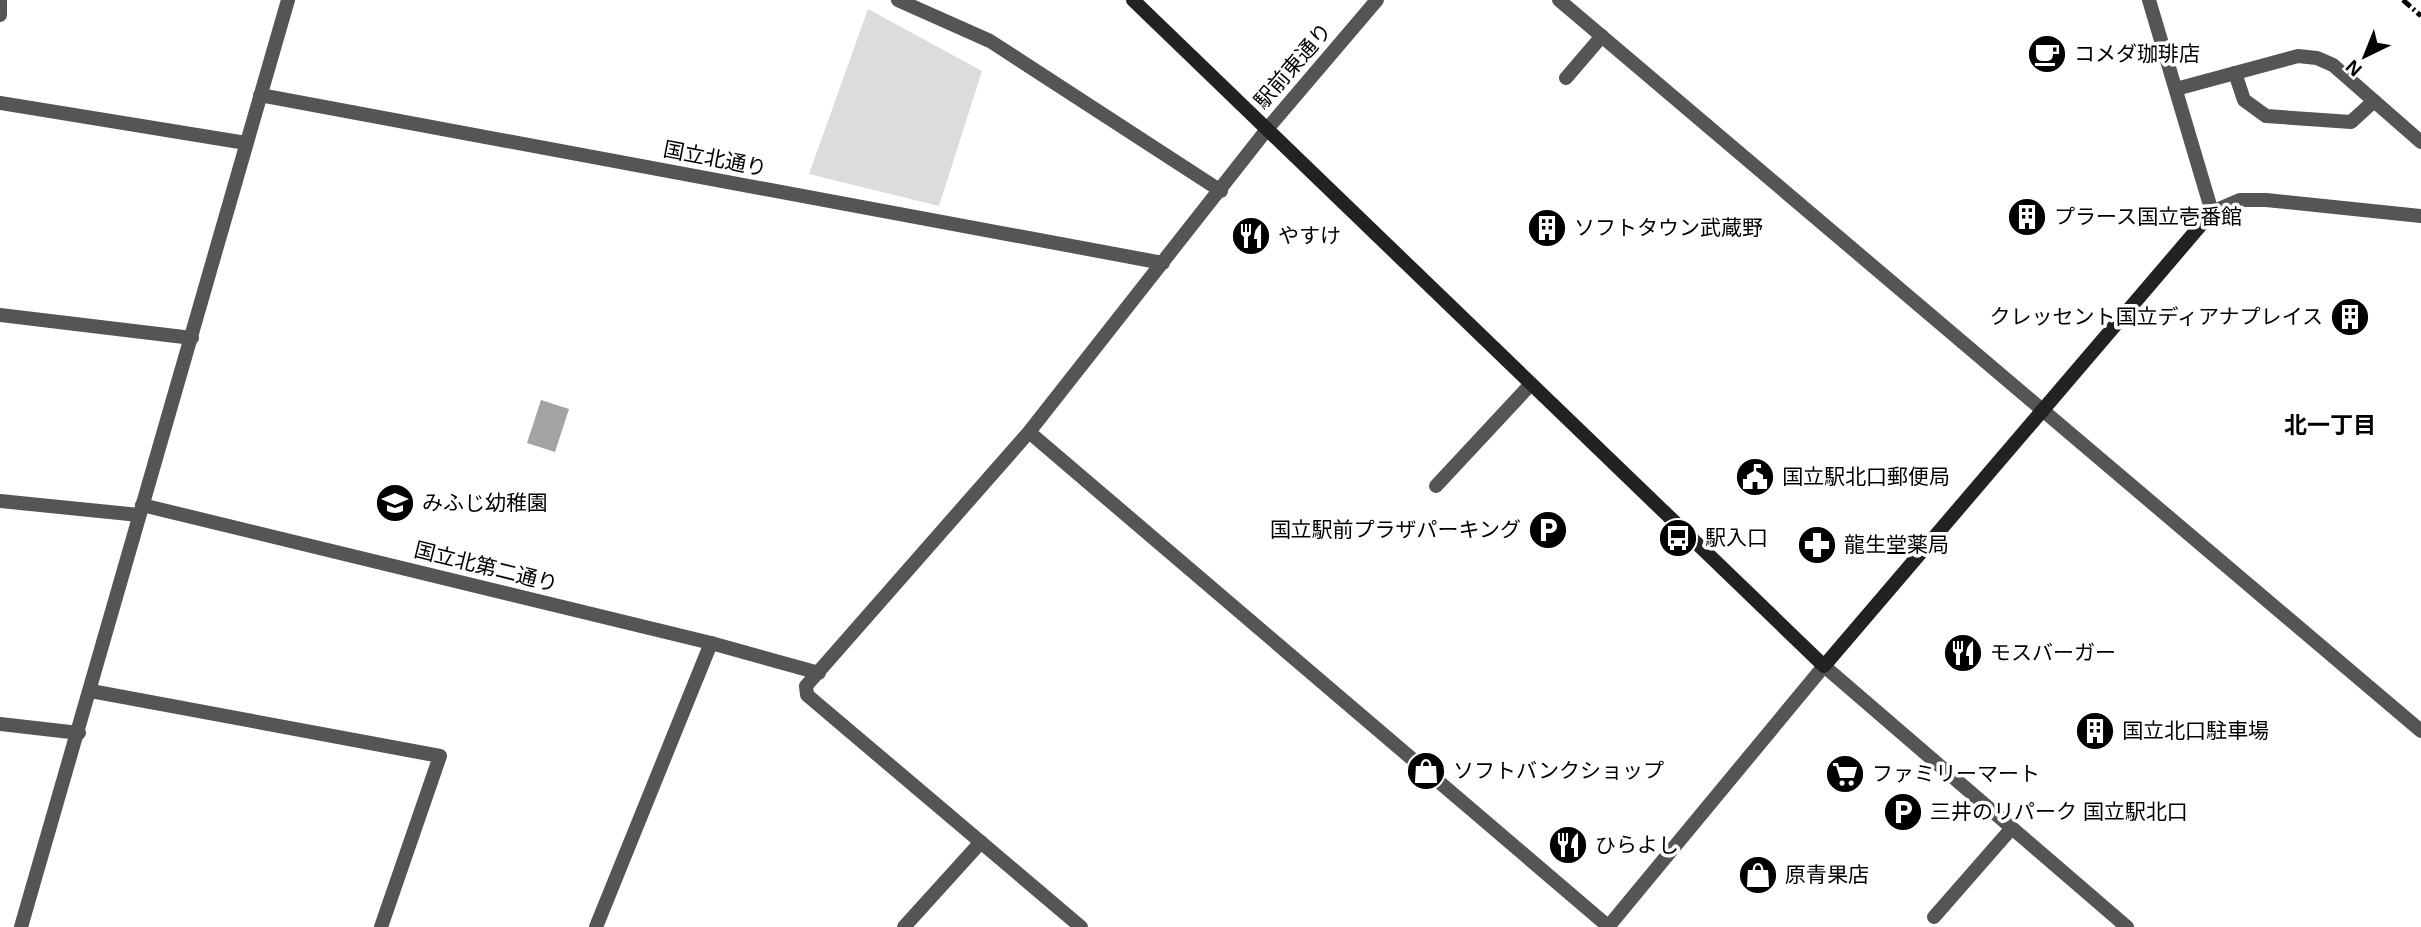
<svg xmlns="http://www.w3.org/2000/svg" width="2421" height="927" font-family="Helvetica,'Noto Sans JP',sans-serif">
<rect width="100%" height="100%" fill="#fff"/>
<path fill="#dcdcdc" d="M868,9l114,62 -43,135 -130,-32z"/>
<path fill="#a3a3a3" d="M541,400l28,9 -14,43 -28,-9z"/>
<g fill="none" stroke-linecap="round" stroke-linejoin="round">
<path stroke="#555" stroke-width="14" d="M898,0l92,41 231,150
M0,15v-15
M2235,73l9,27 22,16 85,6 23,-21
M1566,78l36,-42
M0,315l192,23
M1436,486l95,-102
M91,691l349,65 -59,171
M1934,917l77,-88
M596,927l115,-284
M904,927l77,-85"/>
<path stroke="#555" stroke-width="14" d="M1559,0l862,731
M2149,0l63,212
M2176,89l122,-33 19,2 16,7 88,77
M260,95l903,168
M0,103l246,40
M1029,432l580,495
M0,501l139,14
M142,505l569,138 108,30
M1824,666l303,261
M0,724l79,9
M21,927l267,-927
M1081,927l-274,-232 -1,-9 223,-254 239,-304 109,-128"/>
<path stroke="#555" stroke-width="14" d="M2212,212l28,-12h26l155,16
M1608,927l216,-261"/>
<path stroke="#222" stroke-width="14" d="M1133,0l691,666 388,-454"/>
<path stroke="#000" stroke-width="5" stroke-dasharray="10 3.5 2 3.5" stroke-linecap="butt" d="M2403,0l18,16"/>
</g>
<defs>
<g id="cafe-disc" transform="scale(2.0125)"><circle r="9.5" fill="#000" stroke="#fff"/><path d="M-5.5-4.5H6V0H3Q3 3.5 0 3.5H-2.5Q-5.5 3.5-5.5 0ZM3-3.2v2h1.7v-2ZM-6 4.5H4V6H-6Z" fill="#fff"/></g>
<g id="building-disc" transform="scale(2.0125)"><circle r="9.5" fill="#000" stroke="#fff"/><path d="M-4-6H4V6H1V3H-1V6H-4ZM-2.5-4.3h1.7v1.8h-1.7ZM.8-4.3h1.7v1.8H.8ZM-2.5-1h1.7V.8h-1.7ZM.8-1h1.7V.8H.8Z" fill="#fff"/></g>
<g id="restaurant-disc" transform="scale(2.0125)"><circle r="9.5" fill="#000" stroke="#fff"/><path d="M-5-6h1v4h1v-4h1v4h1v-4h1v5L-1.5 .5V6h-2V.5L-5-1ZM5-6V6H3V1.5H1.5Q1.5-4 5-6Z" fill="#fff"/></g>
<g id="civic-disc" transform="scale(2.0125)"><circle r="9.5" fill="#000" stroke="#fff"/><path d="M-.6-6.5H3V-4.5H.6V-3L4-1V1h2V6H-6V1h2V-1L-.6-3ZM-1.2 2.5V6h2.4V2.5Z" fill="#fff"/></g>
<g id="school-disc" transform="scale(2.0125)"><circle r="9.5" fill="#000" stroke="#fff"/><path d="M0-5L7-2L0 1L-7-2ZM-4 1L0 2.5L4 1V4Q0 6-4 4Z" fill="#fff"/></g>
<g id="parking-disc" transform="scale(2.0125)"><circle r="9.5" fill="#000" stroke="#fff"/><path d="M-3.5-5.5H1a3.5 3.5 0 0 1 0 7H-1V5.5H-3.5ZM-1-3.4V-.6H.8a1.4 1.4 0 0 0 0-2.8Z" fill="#fff"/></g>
<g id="bus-disc" transform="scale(2.0125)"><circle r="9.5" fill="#000" stroke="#fff"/><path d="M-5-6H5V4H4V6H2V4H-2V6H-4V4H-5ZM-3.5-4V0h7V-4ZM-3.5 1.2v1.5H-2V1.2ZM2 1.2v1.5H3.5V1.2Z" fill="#fff"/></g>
<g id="pharmacy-disc" transform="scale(2.0125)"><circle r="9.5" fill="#000" stroke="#fff"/><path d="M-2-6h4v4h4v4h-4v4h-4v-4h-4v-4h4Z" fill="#fff"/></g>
<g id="shop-disc" transform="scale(2.0125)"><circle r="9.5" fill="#000" stroke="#fff"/><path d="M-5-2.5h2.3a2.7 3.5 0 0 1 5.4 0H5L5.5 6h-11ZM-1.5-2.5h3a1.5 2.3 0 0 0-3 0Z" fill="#fff"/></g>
<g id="supermarket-disc" transform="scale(2.0125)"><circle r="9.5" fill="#000" stroke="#fff"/><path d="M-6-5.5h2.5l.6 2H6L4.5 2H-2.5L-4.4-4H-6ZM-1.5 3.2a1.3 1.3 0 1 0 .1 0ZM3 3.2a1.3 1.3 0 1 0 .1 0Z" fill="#fff"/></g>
</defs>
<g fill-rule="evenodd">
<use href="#cafe-disc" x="2047" y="54"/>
<use href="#building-disc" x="2027" y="217"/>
<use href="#building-disc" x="1547" y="228"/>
<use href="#restaurant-disc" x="1251" y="236"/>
<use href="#building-disc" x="2350" y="317"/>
<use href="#civic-disc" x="1755" y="477"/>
<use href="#school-disc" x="395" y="503"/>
<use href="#parking-disc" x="1548" y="530"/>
<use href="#bus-disc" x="1678" y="538"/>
<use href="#pharmacy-disc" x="1817" y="545"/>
<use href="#restaurant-disc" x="1963" y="653"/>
<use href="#building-disc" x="2095" y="731"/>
<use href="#shop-disc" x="1426" y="771"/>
<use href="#supermarket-disc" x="1845" y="774"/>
<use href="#parking-disc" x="1903" y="812"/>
<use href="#restaurant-disc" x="1568" y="845"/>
<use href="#shop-disc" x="1758" y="875"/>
</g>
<g text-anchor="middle" stroke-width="7" stroke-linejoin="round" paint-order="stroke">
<g font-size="21" fill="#000" stroke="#fff" text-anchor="start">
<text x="2074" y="61">コメダ珈琲店</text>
<text x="2054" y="224">プラース国立壱番館</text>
<text x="1574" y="235">ソフトタウン武蔵野</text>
<text x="1278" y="243">やすけ</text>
<text x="2323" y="324" text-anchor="end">クレッセント国立ディアナプレイス</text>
<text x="1782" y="484">国立駅北口郵便局</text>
<text x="422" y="510">みふじ幼稚園</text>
<text x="1521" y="537" text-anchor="end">国立駅前プラザパーキング</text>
<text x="1705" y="545">駅入口</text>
<text x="1844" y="552">龍生堂薬局</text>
<text x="1990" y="660">モスバーガー</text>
<text x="2122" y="738">国立北口駐車場</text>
<text x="1453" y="778">ソフトバンクショップ</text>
<text x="1872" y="781">ファミリーマート</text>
<text x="1930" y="819">三井のリパーク 国立駅北口</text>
<text x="1595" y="852">ひらよし</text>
<text x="1785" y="882">原青果店</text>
</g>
<g font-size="21" fill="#000" stroke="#fff">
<text transform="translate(1293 66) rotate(-49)" y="7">駅前東通り</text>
<text transform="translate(715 159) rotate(11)" y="7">国立北通り</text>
<text transform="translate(486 567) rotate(14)" y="7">国立北第二通り</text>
</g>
<g font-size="23" font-weight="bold" fill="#000" stroke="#fff">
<text x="2330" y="433">北一丁目</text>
</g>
</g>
<g transform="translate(2365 56) rotate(223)" stroke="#ffffff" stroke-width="5" paint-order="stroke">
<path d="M0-5L12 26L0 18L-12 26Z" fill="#000000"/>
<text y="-10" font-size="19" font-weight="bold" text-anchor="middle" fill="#000000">N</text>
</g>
</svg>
